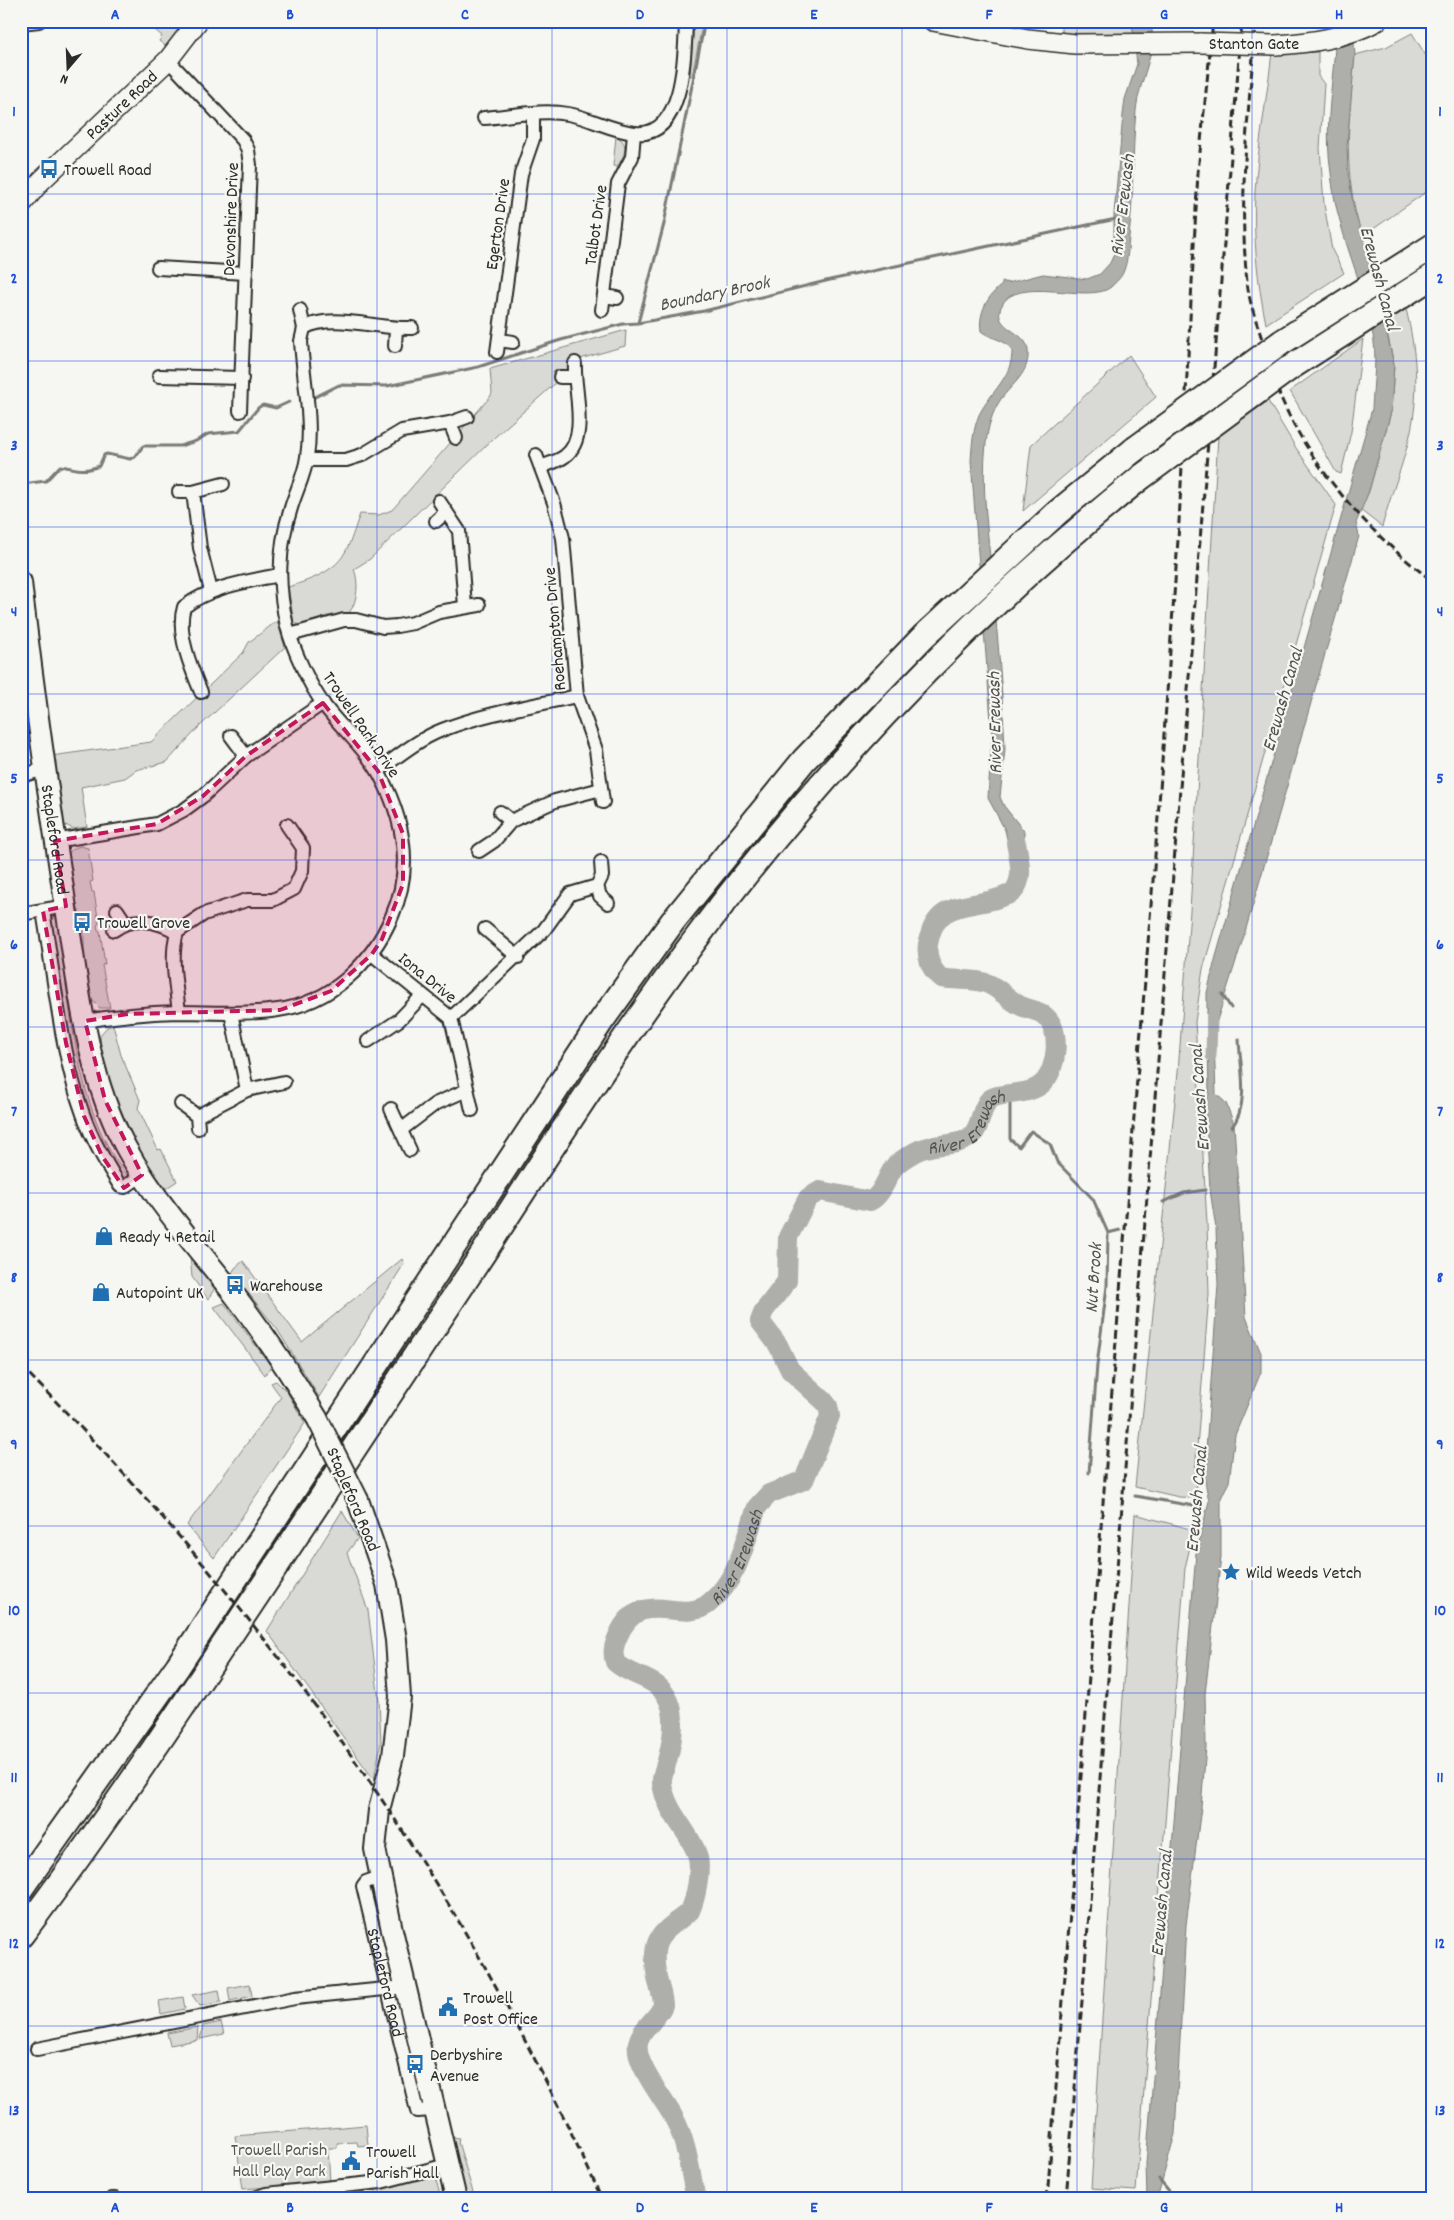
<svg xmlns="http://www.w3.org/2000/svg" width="1454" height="2220" font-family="Dekko,sans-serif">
<rect width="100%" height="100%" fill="#f6f6f2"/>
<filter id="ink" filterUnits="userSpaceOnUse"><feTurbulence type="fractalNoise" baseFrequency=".02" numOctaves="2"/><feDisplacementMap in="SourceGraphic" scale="10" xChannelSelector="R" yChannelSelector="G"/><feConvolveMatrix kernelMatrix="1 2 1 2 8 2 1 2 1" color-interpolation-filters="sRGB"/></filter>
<g filter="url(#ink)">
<path fill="#d9d9d5" stroke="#828280" d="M136,21h47l1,4 -16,23 -9,-7 3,-5 -14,-12 -4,4z
M694,21h9l-11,55h-2z
M1043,21h89l2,16 -72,-1v-12z
M1412,33l21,34v120l-71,50c-20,-68 -14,-113 -7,-182l31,-8z
M1272,52h46v24l6,8 -4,64 4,56 8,46 12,23 -78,51c-9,-43 -13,-88 -11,-132 3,-47 12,-94 17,-140z
M616,136c15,8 8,20 1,31l-4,-1z
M1406,309c10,41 14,83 4,126 -7,31 -20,61 -28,92l-22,-17 9,-19 22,-79 3,-47 -9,-43z
M626,330l-1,16 -45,13 -12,10 -9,4v7l-63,56 -126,123 -16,10c5,13 4,32 -5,44l-22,3 -27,9 -6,-2 -6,-36c19,-6 45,-14 56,-33 7,-11 11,-27 16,-40l19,1 13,-5 98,-113 2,-4 -2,-24z
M1363,339l-12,93 -10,42 -5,-2 -46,-81z
M1129,355l27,42 -133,114 8,-66z
M1268,401l28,47 40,57 -133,464 -8,53 12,201 2,71 -14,179 2,25 -18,-1 -44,-10 43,-415 12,-161 28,-475z
M277,621l8,26 -86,80 -32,35 -31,8 -11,8 -44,9 6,40 -14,2 -11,-6 -11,-67 100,-14 92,-89 6,-11z
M80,846l8,2 5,33 -3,1 2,10h2l5,32 -2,1 1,5 2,1 5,33 -3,1 8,43h-10l-8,-8 -8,-41v-40h-3c-3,-15 -18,-50 -13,-63 1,-6 7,-8 12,-10z
M53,917l5,2c10,75 18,197 69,256l-2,3 -4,-1c-51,-73 -57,-170 -71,-255z
M113,1025l8,30 19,45 -2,8 20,42 3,-1 16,32 -13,9c-24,-34 -64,-114 -64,-155l7,-8z
M190,1256l25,32 -7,11 -16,-22z
M402,1259l2,5 -85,133 -42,-68 -45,-56 3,-5 8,-7 59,81z
M224,1303l47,63 -6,9 -51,-68z
M276,1381l11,11 18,31 -91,135 -27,-33 94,-128 -10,-14z
M342,1511l16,27 -11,15 21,57 11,91 2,41 -7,38 -107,-149z
M1135,1514l59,16 -9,38 -49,623 -45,-3z
M250,1984l2,12 -22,5 -2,-13z
M219,1990l2,12 -21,4 -8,-11z
M183,1997l2,12 -24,5 -2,-13z
M221,2022l3,12 -24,5 3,-13z
M198,2027l-1,13 -27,5 -3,-12z
M366,2125l2,20 -10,1 -1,-4 -20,1v5h-9l2,34 -87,7 -8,-53z
M452,2137l7,1 -1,4 17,57h-8l-15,-51z
M435,2176l6,23h-64l-2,-9z"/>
<path fill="#aeaeab" stroke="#7a7a78" d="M1132,21h19c6,35 -12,58 -15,90 -4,42 -2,84 -7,126 -1,11 -1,23 -5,33 -2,7 -8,12 -13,17 -21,18 -97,-14 -110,20 -9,22 26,24 27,43 2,23 -15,33 -27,49 -9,13 -13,28 -15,44 -5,44 2,90 6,134 5,50 9,100 12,151l1,21 -5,48 4,9 20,25v24l4,13 -14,1 -9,-39 -17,-32 4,-64 -21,-273c1,-16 2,-32 8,-46 11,-23 34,-38 33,-65 -8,-12 -20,-10 -31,-19 -3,-18 7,-36 21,-46v-4l6,2 35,-9 44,5 13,-5 10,-11 4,-9v-40l9,-99 2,-16 12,-35z
M1336,21h16l3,34 -8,90 1,27 6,38 15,45 25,110 -3,47 -22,79 -13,32 3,13 -116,403 -30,94 -6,-2v-38l8,-33 157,-551c1,-26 6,-53 0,-79 -7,-39 -24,-75 -33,-113 -5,-16 -7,-35 -9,-52 -6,-48 6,-96 6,-144z
M1208,1040l3,2 3,-2 2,54 10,9 8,21 12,193 15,36v19l-26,63 -6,47 -8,16v59l-16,137 1,53 -5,60 -15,118 -11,209 -18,65h-10l-1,-35 50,-611 13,-52 -5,-24 14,-192 -2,-56 -6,-39 -5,-85 4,-11z"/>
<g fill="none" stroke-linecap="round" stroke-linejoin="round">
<path stroke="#7a7a78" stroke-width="3" d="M638,323l26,-99 41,-203
M315,397l24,-12 48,1 91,-19 83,-27 62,-16 15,-1 66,-12 126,-31 286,-61
M22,484l24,-3 14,-15c16,2 22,7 39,0l5,-11 3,-1 23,5 5,-2 8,-11h37l16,-5 12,-7 31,-3 20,-24 4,-2 13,3 13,-6
M1222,994l9,14
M1010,1095v44l9,8 12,-16 19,13 7,18 36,37 15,34 -1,53 -10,79 -8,108
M1232,1127c18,-23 8,-61 7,-88
M1163,1202l21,-9 21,-3
M1108,1233l12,-3
M1135,1496l65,11
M1159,2179l11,13"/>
<path stroke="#aeaeab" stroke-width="11" d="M1211,1056l1,-39"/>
<path stroke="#aeaeab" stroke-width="20" id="s1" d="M696,2199c-6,-27 -9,-57 -22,-81 -10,-19 -40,-54 -36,-75 3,-15 20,-24 25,-38 0,-9 -4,-18 -6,-27 -8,-42 5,-44 33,-67 6,-13 12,-43 7,-57 -9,-25 -31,-41 -35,-71 -1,-7 3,-15 5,-22 5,-18 10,-42 2,-60 -11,-25 -37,-23 -54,-39 -3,-10 -1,-17 3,-26 22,-51 63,-11 90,-32 30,-23 37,-62 49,-97l12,-13 35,-14 26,-64 -2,-10 -4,-5 -34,-31 -12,-25 -18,-24 4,-10 23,-30 1,-44 20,-39 12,-7 50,10c13,-7 16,-23 24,-34 5,-6 14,-11 21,-15 17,-10 40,-4 55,-15 11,-8 10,-28 19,-37 10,-9 40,-3 54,-17 14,-14 19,-52 2,-67 -7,-6 -16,-6 -24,-10 -13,-6 -21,-18 -35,-23 -13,-5 -31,-2 -45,-5 -10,-8 -15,-21 -13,-34 7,-44 39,-35 71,-46 5,-2 10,-3 14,-6 12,-14 6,-33 3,-49"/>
<g stroke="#2b2b2b" stroke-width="16">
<g id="street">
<path d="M21,23l18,-2"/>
<path d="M168,60l75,80 5,10 2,15 -10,246"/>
<path d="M484,118c27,-2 58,-9 84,-4 23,4 44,17 67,19 49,6 50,-79 51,-112"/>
<path d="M158,268l88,5"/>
<path d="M604,296l13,2"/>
<path d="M300,310l4,18"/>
<path d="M602,310l16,-126 14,-27 2,-24"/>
<path d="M499,340l14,2"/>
<path d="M395,346l1,-17"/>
<path d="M497,352l24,-178 12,-35v-25"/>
<path d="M159,376l83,2"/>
<path d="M560,377h14"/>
<path d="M450,423l17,-6"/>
<path d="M536,455l18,48 9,35 14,158 19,54 7,52"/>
<path d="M307,460h39l16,-5 40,-24 48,-8 6,15"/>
<path d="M541,467c7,-3 18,-6 24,-11 25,-19 8,-68 10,-93"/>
<path d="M179,492h14l30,-8"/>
<path d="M193,492l7,56 11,43"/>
<path d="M439,501l20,30 6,75"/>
<path d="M436,521l10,-9"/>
<path d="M290,635l54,-15h12l27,7 14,-1 16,-3 26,-11 40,-7"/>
<path d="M201,692c-10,-24 -25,-60 -17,-85 28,-21 61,-25 95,-32"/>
<path d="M231,736l15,20"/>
<path d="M378,771c20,-15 41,-32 64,-41 43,-17 90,-24 135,-34"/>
<path d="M21,776l23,-7"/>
<path d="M500,812l11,9"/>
<path d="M55,841l102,-17 27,-14 19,-14 43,-40 77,-53"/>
<path d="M479,851l15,-10 17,-20 44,-20 46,-12"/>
<path d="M597,886l3,10 8,7"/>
<path d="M117,910l8,12"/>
<path d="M43,911c11,64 18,143 40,203 9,26 23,49 37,72l5,1 17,-12"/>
<path d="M21,914l45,-8"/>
<path d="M485,929l33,28"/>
<path d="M114,930c19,-14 43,-10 63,2"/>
<path d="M372,954l79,64 21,92"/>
<path d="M179,1012c-3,-27 -9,-54 -2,-80l27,-18 43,-14h26l21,-11 8,-18 1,-23 -16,-23"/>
<path d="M231,1013l16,77"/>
<path d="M451,1018l93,-88 26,-36 27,-8 5,-10 -1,-14"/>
<path d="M85,1021c31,-5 61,-8 92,-9 33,0 68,3 101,-2 53,-7 94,-47 114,-94 22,-49 12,-97 -13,-143 -14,-25 -38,-45 -55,-68 -14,-19 -31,-55 -37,-79 -10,-41 -9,-78 4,-118 5,-17 14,-34 16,-51 6,-38 -4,-78 -6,-116l3,-13c27,-16 77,2 108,0"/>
<path d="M368,1041l31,-21 23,-24"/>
<path d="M181,1104l16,12 1,12"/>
<path d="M391,1109l19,41"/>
<path d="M197,1116l50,-26 37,-8"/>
<path d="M401,1130l34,-26 32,-14"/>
<path id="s2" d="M380,1877l-14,5 -3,4 54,225 17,-1"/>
<path d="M37,2049l258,-51 110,-11"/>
<path d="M112,2199h3"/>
<path d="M252,2199l14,-5 115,-12 66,-17"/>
</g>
</g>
<g stroke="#2b2b2b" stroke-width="22">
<g id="secondary">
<path d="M933,21l95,18 47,5 126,-1"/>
<path d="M1275,45c36,-2 71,-7 102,-24"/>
<path id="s3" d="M21,205l20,-24 127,-121 30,-39"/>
</g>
</g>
<g stroke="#2b2b2b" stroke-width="24">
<g id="primary">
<path id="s4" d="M21,582c12,109 28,217 45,326 12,74 19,153 51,222 29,62 77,113 119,167 30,39 56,79 81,121"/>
<path d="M358,1500l29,84 9,56 4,57 -7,59 -14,54 -4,39 17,81 64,269"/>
</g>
</g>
<g stroke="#2b2b2b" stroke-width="28">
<path id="highway" d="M1282,342l151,-96
M1288,369l145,-93
M21,1888l157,-222 424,-646 71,-99 131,-161 120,-124 134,-124 77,-63
M21,1935c84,-111 161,-227 238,-343 74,-113 150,-226 225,-340 82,-127 164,-255 258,-373 118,-148 251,-283 398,-401"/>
</g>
<use href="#street" stroke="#f6f6f2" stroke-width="12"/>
<use href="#secondary" stroke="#f6f6f2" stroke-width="19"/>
<use href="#primary" stroke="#f6f6f2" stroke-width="20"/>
<use href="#highway" stroke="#f6f6f2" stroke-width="24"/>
<path stroke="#2b2b2b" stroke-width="3" stroke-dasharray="8 4" stroke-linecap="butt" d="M1256,21c-7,87 -18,174 -9,260 2,23 11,44 17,65 6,18 10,37 18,54 30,69 90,137 151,181
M21,1366c139,140 266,290 375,455 79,120 147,247 206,378
M1047,2199l110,-1368 21,-291 20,-368 15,-151
M1066,2199l176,-2178"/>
<g stroke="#2b2b2b" stroke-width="22" stroke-linecap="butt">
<path id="secondary-bridge" d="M1201,43l74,2"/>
</g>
<g stroke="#2b2b2b" stroke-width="24" stroke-linecap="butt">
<path id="primary-bridge" d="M317,1418l41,82"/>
</g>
<g stroke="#2b2b2b" stroke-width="28" stroke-linecap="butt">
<path id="highway-bridge" d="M1135,449l147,-107
M1140,478l148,-109"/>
</g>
<use href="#secondary-bridge" stroke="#f6f6f2" stroke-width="19"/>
<use href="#primary-bridge" stroke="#f6f6f2" stroke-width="20"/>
<use href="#highway-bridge" stroke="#f6f6f2" stroke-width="24"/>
</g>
</g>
<path fill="#c2185b" fill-opacity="0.2" stroke="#c2185b" stroke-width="4" stroke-dasharray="10 6" stroke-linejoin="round" d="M323,703l55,68 25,63v50l-21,55 -10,15 -41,37 -51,19 -152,4 -43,7 20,79 37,75 -18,13 -22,-32 -18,-40 -18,-73 -23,-132 23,-5 -11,-65 102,-17 46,-28 43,-40z"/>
<path fill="none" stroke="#1d4ed8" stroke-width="1" stroke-opacity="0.55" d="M202,21v2178M377,21v2178M552,21v2178M727,21v2178M902,21v2178M1077,21v2178M1252,21v2178M21,194h1412M21,361h1412M21,527h1412M21,694h1412M21,860h1412M21,1027h1412M21,1193h1412M21,1360h1412M21,1526h1412M21,1693h1412M21,1859h1412M21,2026h1412"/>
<defs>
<g id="bus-bare" transform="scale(1.5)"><path d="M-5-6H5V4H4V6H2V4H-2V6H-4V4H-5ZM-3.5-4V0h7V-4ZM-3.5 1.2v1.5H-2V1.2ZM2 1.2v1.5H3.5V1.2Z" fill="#1f6fb2" stroke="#f6f6f2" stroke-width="2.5" paint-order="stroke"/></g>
<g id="shop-bare" transform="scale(1.5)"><path d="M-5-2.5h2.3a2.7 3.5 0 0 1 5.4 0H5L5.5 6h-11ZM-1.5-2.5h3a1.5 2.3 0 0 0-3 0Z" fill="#1f6fb2" stroke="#f6f6f2" stroke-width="2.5" paint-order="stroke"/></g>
<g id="sight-bare" transform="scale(1.5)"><path d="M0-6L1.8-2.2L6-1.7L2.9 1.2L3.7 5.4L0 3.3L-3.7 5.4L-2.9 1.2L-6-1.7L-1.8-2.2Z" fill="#1f6fb2" stroke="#f6f6f2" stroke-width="2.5" paint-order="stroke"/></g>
<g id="civic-bare" transform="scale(1.5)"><path d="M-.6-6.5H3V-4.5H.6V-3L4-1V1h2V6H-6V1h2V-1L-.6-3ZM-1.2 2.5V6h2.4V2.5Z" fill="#1f6fb2" stroke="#f6f6f2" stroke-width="2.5" paint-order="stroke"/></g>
</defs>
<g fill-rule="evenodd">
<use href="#bus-bare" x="49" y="169"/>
<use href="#bus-bare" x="82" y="922"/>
<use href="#shop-bare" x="104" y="1236"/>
<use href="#bus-bare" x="235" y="1285"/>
<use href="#shop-bare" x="101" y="1292"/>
<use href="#sight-bare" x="1231" y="1572"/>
<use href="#civic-bare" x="448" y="2007"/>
<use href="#bus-bare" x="415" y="2064"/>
<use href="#civic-bare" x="351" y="2161"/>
</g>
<g text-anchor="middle" stroke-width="4.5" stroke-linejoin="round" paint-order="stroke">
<g font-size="18" fill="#2b2b2b" stroke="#f6f6f2">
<text x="1254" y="49">Stanton Gate</text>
<text dy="6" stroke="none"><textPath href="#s3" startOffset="142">Pasture Road</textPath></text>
<text transform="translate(230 219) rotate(-88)" y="6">Devonshire Drive</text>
<text transform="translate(497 224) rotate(-82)" y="6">Egerton Drive</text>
<text transform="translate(595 225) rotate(-82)" y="6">Talbot Drive</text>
<text transform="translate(554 629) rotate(-95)" y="6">Roehampton Drive</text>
<text transform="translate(362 724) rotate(56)" y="6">Trowell Park Drive</text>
<text dy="6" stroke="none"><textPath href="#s4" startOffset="260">Stapleford Road</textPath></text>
<text transform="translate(428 977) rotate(39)" y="6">Iona Drive</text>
<text transform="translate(354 1499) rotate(67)" y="6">Stapleford Road</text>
<text dy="6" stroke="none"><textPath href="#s2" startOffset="119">Stapleford Road</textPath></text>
</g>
<g font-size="18" fill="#2b2b2b" stroke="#f6f6f2" text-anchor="start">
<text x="64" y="175">Trowell Road</text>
<text x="97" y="928">Trowell Grove</text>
<text x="119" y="1242">Ready 4 Retail</text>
<text x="250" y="1291">Warehouse</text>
<text x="116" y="1298">Autopoint UK</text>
<text x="1246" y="1578">Wild Weeds Vetch</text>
<text x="463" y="2003">Trowell<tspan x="463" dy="21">Post Office</tspan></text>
<text x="430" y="2060">Derbyshire<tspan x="430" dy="21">Avenue</tspan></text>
<text x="366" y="2157">Trowell<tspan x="366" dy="21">Parish Hall</tspan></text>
</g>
<g font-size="18" fill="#565656" stroke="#f6f6f2">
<text x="279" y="2155">Trowell Parish<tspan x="279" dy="21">Hall Play Park</tspan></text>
</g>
<g font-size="19" font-style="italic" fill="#525251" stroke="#f6f6f2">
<text transform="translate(1121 205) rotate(-83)" y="7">River Erewash</text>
<text transform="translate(1381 278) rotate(75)" y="7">Erewash Canal</text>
<text transform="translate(714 292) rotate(-12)" y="7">Boundary Brook</text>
<text transform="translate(1281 699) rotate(-74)" y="7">Erewash Canal</text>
<text transform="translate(993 723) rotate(-91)" y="7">River Erewash</text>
<text transform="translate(1198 1098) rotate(-94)" y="7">Erewash Canal</text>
<text dy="7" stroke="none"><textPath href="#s1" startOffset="1434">River Erewash</textPath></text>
<text transform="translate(1092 1278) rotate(-86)" y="7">Nut Brook</text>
<text transform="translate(1195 1499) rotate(-85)" y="7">Erewash Canal</text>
<text dy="7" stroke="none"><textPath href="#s1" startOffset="801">River Erewash</textPath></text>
<text transform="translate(1160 1903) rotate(-85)" y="7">Erewash Canal</text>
</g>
</g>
<rect width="1454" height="2220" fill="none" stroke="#f6f6f2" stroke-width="55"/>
<g transform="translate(68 68) rotate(199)" stroke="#f6f6f2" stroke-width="4" paint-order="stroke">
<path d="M0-4L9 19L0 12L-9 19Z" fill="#2b2b2b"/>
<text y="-8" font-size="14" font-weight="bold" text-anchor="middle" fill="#2b2b2b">N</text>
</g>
<rect x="28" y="28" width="1398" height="2164" fill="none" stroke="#1d4ed8" stroke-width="2"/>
<g font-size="16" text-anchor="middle" font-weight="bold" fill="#1d4ed8">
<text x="115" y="19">A</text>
<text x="290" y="19">B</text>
<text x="465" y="19">C</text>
<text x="640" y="19">D</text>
<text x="814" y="19">E</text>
<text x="989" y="19">F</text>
<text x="1164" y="19">G</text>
<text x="1339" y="19">H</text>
<text x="14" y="116">1</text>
<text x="1440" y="116">1</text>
<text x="14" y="283">2</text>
<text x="1440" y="283">2</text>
<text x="14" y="450">3</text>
<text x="1440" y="450">3</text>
<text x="14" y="616">4</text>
<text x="1440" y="616">4</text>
<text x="14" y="783">5</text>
<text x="1440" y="783">5</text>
<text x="14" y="949">6</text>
<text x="1440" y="949">6</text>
<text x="14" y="1116">7</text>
<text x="1440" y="1116">7</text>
<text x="14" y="1282">8</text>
<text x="1440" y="1282">8</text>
<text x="14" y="1449">9</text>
<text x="1440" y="1449">9</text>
<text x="14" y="1615">10</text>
<text x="1440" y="1615">10</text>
<text x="14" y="1782">11</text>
<text x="1440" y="1782">11</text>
<text x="14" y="1948">12</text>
<text x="1440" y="1948">12</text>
<text x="14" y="2115">13</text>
<text x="1440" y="2115">13</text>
<text x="115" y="2212">A</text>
<text x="290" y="2212">B</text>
<text x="465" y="2212">C</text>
<text x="640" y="2212">D</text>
<text x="814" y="2212">E</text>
<text x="989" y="2212">F</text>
<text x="1164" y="2212">G</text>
<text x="1339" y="2212">H</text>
</g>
</svg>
